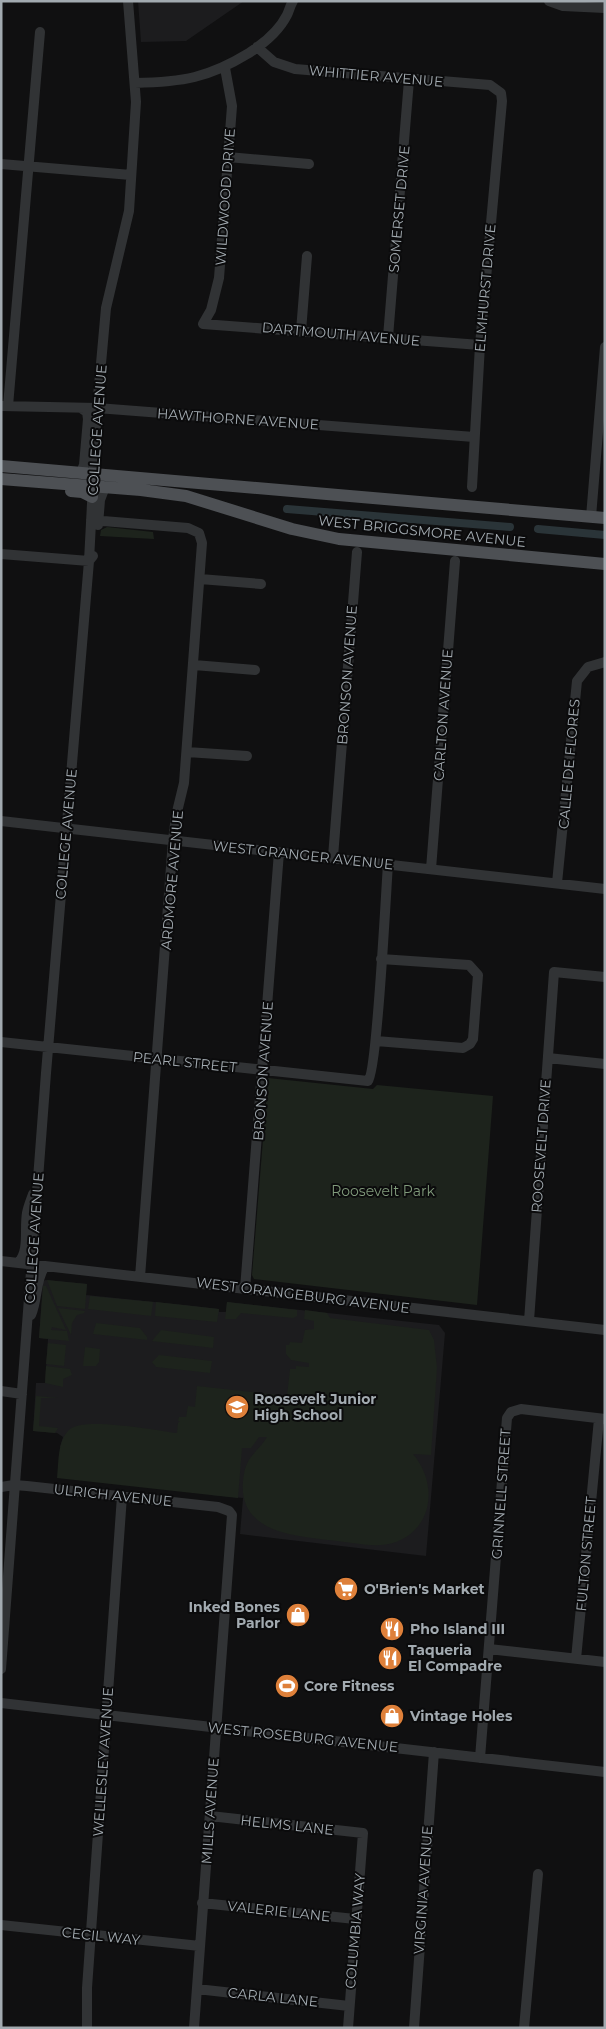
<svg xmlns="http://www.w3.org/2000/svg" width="606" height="2029" font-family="Montserrat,sans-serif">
<rect width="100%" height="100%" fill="#101011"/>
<path fill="#1c1c1e" d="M138,1h106l-58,40 -45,1z
M45,1280l42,4 -1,11 98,10 35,4v3h7l1,-10 212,23 6,8 -19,223 -186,-22 3,-36 -32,-3 -151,-48 3,-10 -6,-4 -24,-2 3,-48h9l3,-44 -9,-1 4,-56z"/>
<path fill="#1d231c" d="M107,527l46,5 1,7 -54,-3 1,-6z
M268,1078l105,11 4,-4 116,11 -16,209 -223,-26 -2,-4z
M47,1280l40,4 -2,25 -28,-3z
M43,1286h3l20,44 -14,-3 -1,3 16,1 2,10 -30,-3z
M90,1296l63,6 -2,14 -63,-7z
M156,1302l63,7 -2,13 -62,-6z
M227,1302l70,8v6l-4,2 -52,-5 -5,6h-11z
M58,1308l27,3 -1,2 -7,2 -5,8 -1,12z
M305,1310l22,3 3,5 99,12 5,10 3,28 -6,87 -18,-1c25,29 21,76 -20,89 -18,5 -38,0 -56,-2 -41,-5 -104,-7 -93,-67 3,-19 15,-23 23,-37h-8l-8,11h-9l-4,50 -181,-20c2,-16 0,-36 12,-48 13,-14 84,0 108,3l1,-10 2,-2h-2l1,-4h7l2,-11 7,1 2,-21 90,10 3,-27h6v-3l13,1v-4l-18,-3 -5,-6v-9h3l1,-3 12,1 3,-13 9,-1v-8l-10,-2z
M96,1323l44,5 7,9v3l-54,-6z
M161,1330l53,7 -1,11 -61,-7z
M48,1343l18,2 -2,21 -18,-2z
M85,1347l15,2 -1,13 -3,4h-13z
M159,1355l53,6 -2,12 -54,-6 -4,-5z
M46,1366l24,3 2,6 -9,4v8l-18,-4z
M36,1396l23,2h-18l-2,28 19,2 -3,5 -22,-2z"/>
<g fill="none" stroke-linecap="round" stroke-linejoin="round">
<path stroke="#2a3438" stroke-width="8" d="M287,509l223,18
M538,529l67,6"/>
<path stroke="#313335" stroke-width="10" d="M549,1l14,5 42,2
M257,47l17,15 21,7 195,16 11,8 1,8 -22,244 -8,142
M225,68l7,38 -13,172 -8,32 -8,14 277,21
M135,83c48,-1 73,-5 114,-30 14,-9 30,-22 38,-38 2,-4 3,-9 6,-14
M228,157l81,7
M1,164l130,11
M301,331l6,-75
M388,337l21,-257
M1,406l96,2 377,29
M8,406l32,-374
M81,472l3,-7 4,-46 -1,-7 -6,-4
M591,517l14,-170
M91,520l97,8 11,5 3,10 -18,240 -8,33 -3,24 -33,437
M98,525l2,-25 5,-13
M1,554l88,7 4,-5
M200,579l61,5
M194,665l61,5
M187,752l60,4
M1,821l604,68
M333,857l24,-305
M431,869l24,-308
M557,883l20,-202 11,-14 17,-5
M376,1041l87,7 7,-4 3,-5 5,-64 -9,-10 -88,-6
M1,1042l367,39c9,-9 18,-190 20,-217
M548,1058l57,6
M1,1261l604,69
M18,1263c12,-12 6,-34 9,-50 1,-6 4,-13 6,-19
M245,1289l34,-437
M31,1315c7,-16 4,-35 14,-49
M529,1321l25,-349 51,5
M1,1391l21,3
M1,1487l13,-2 13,1 191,21 11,4 3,4 -38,513
M489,1649l116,13
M576,1659l23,-240
M1,1669l45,-596 43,-512 8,-153 9,-100 23,-97 7,-109 -8,-101
M1,1703l604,69
M480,1758l27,-340 4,-6 10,-3 84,10
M210,1816l153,17 -15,195
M202,1903l153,16
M1,1925l199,21
M197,1989l152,17
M87,2028v-40l35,-492
M414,2028l20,-276
M524,2028l14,-154"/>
<path stroke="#4d5054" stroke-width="12" d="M1,466l604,52
M1,479l140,11 45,6 106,33 47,10 266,25
M71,491l11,1 10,5"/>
</g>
<defs>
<g id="school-disc" transform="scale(1.25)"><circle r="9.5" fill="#de803a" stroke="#0b0b0c"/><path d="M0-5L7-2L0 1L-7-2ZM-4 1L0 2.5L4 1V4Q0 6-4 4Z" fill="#fff"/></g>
<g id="supermarket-disc" transform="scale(1.25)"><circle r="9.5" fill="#de803a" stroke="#0b0b0c"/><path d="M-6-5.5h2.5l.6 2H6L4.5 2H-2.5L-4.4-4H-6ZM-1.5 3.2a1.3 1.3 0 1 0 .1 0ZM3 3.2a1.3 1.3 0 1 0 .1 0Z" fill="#fff"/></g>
<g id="shop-disc" transform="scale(1.25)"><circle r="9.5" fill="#de803a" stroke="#0b0b0c"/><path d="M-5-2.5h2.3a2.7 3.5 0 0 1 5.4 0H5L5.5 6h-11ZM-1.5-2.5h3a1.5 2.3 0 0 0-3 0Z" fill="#fff"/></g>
<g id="restaurant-disc" transform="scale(1.25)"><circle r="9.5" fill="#de803a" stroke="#0b0b0c"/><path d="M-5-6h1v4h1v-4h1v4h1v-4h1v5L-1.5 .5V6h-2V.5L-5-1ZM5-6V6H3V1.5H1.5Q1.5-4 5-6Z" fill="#fff"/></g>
<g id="stadium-disc" transform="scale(1.25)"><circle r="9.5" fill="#de803a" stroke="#0b0b0c"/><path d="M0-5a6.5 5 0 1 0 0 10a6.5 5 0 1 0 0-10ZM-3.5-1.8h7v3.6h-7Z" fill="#fff"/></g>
</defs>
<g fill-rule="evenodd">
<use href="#school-disc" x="237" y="1407"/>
<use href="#supermarket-disc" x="346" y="1589"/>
<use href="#shop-disc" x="298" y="1615"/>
<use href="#restaurant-disc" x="392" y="1629"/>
<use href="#restaurant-disc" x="390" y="1658"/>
<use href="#stadium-disc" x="287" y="1686"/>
<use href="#shop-disc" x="392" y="1716"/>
</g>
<g text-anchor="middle" stroke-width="4" stroke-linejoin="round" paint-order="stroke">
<g font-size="14" fill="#a2aab0" stroke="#0b0b0c">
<text transform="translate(376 76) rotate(5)" y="5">WHITTIER AVENUE</text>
<text transform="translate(225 197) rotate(-86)" y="5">WILDWOOD DRIVE</text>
<text transform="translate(399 209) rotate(-85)" y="5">SOMERSET DRIVE</text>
<text transform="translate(485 288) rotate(-85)" y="5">ELMHURST DRIVE</text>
<text transform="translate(341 334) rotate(5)" y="5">DARTMOUTH AVENUE</text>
<text transform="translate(238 419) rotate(4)" y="5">HAWTHORNE AVENUE</text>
<text transform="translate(97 430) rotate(-86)" y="5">COLLEGE AVENUE</text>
<text transform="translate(422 531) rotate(6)" y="5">WEST BRIGGSMORE AVENUE</text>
<text transform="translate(347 675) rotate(-86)" y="5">BRONSON AVENUE</text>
<text transform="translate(443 715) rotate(-86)" y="5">CARLTON AVENUE</text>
<text transform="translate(569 764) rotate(-85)" y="5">CALLE DE FLORES</text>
<text transform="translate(66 834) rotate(-85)" y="5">COLLEGE AVENUE</text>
<text transform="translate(303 855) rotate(6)" y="5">WEST GRANGER AVENUE</text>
<text transform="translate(172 880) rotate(-85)" y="5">ARDMORE AVENUE</text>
<text transform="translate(185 1062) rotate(6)" y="5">PEARL STREET</text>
<text transform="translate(263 1071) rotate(-86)" y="5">BRONSON AVENUE</text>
<text transform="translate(541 1146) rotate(-86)" y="5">ROOSEVELT DRIVE</text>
<text transform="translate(34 1238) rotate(-86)" y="5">COLLEGE AVENUE</text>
<text transform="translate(303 1295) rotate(7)" y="5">WEST ORANGEBURG AVENUE</text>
<text transform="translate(501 1494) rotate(-86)" y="5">GRINNELL STREET</text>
<text transform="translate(113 1495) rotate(6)" y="5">ULRICH AVENUE</text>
<text transform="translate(586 1554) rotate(-85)" y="5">FULTON STREET</text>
<text transform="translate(303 1737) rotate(6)" y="5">WEST ROSEBURG AVENUE</text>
<text transform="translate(103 1762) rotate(-86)" y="5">WELLESLEY AVENUE</text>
<text transform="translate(210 1811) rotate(-86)" y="5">MILLS AVENUE</text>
<text transform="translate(287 1825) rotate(6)" y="5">HELMS LANE</text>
<text transform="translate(423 1890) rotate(-86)" y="5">VIRGINIA AVENUE</text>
<text transform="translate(279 1911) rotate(6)" y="5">VALERIE LANE</text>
<text transform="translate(355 1931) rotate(-85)" y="5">COLUMBIA WAY</text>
<text transform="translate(101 1936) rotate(6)" y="5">CECIL WAY</text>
<text transform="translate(273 1997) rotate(6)" y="5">CARLA LANE</text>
</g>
<g font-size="14" fill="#809a7b" stroke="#0b0b0c">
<text x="383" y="1196">Roosevelt Park</text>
</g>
<g font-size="14" font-weight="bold" fill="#a2aab0" stroke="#0b0b0c" text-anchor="start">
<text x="254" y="1404">Roosevelt Junior<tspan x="254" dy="16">High School</tspan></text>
<text x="364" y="1594">O'Brien's Market</text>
<text x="280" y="1612" text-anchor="end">Inked Bones<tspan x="280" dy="16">Parlor</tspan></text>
<text x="410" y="1634">Pho Island III</text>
<text x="408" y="1655">Taqueria<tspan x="408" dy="16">El Compadre</tspan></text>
<text x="304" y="1691">Core Fitness</text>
<text x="410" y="1721">Vintage Holes</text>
</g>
</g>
<rect width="606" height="2029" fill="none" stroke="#a2aab0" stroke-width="5"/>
</svg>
